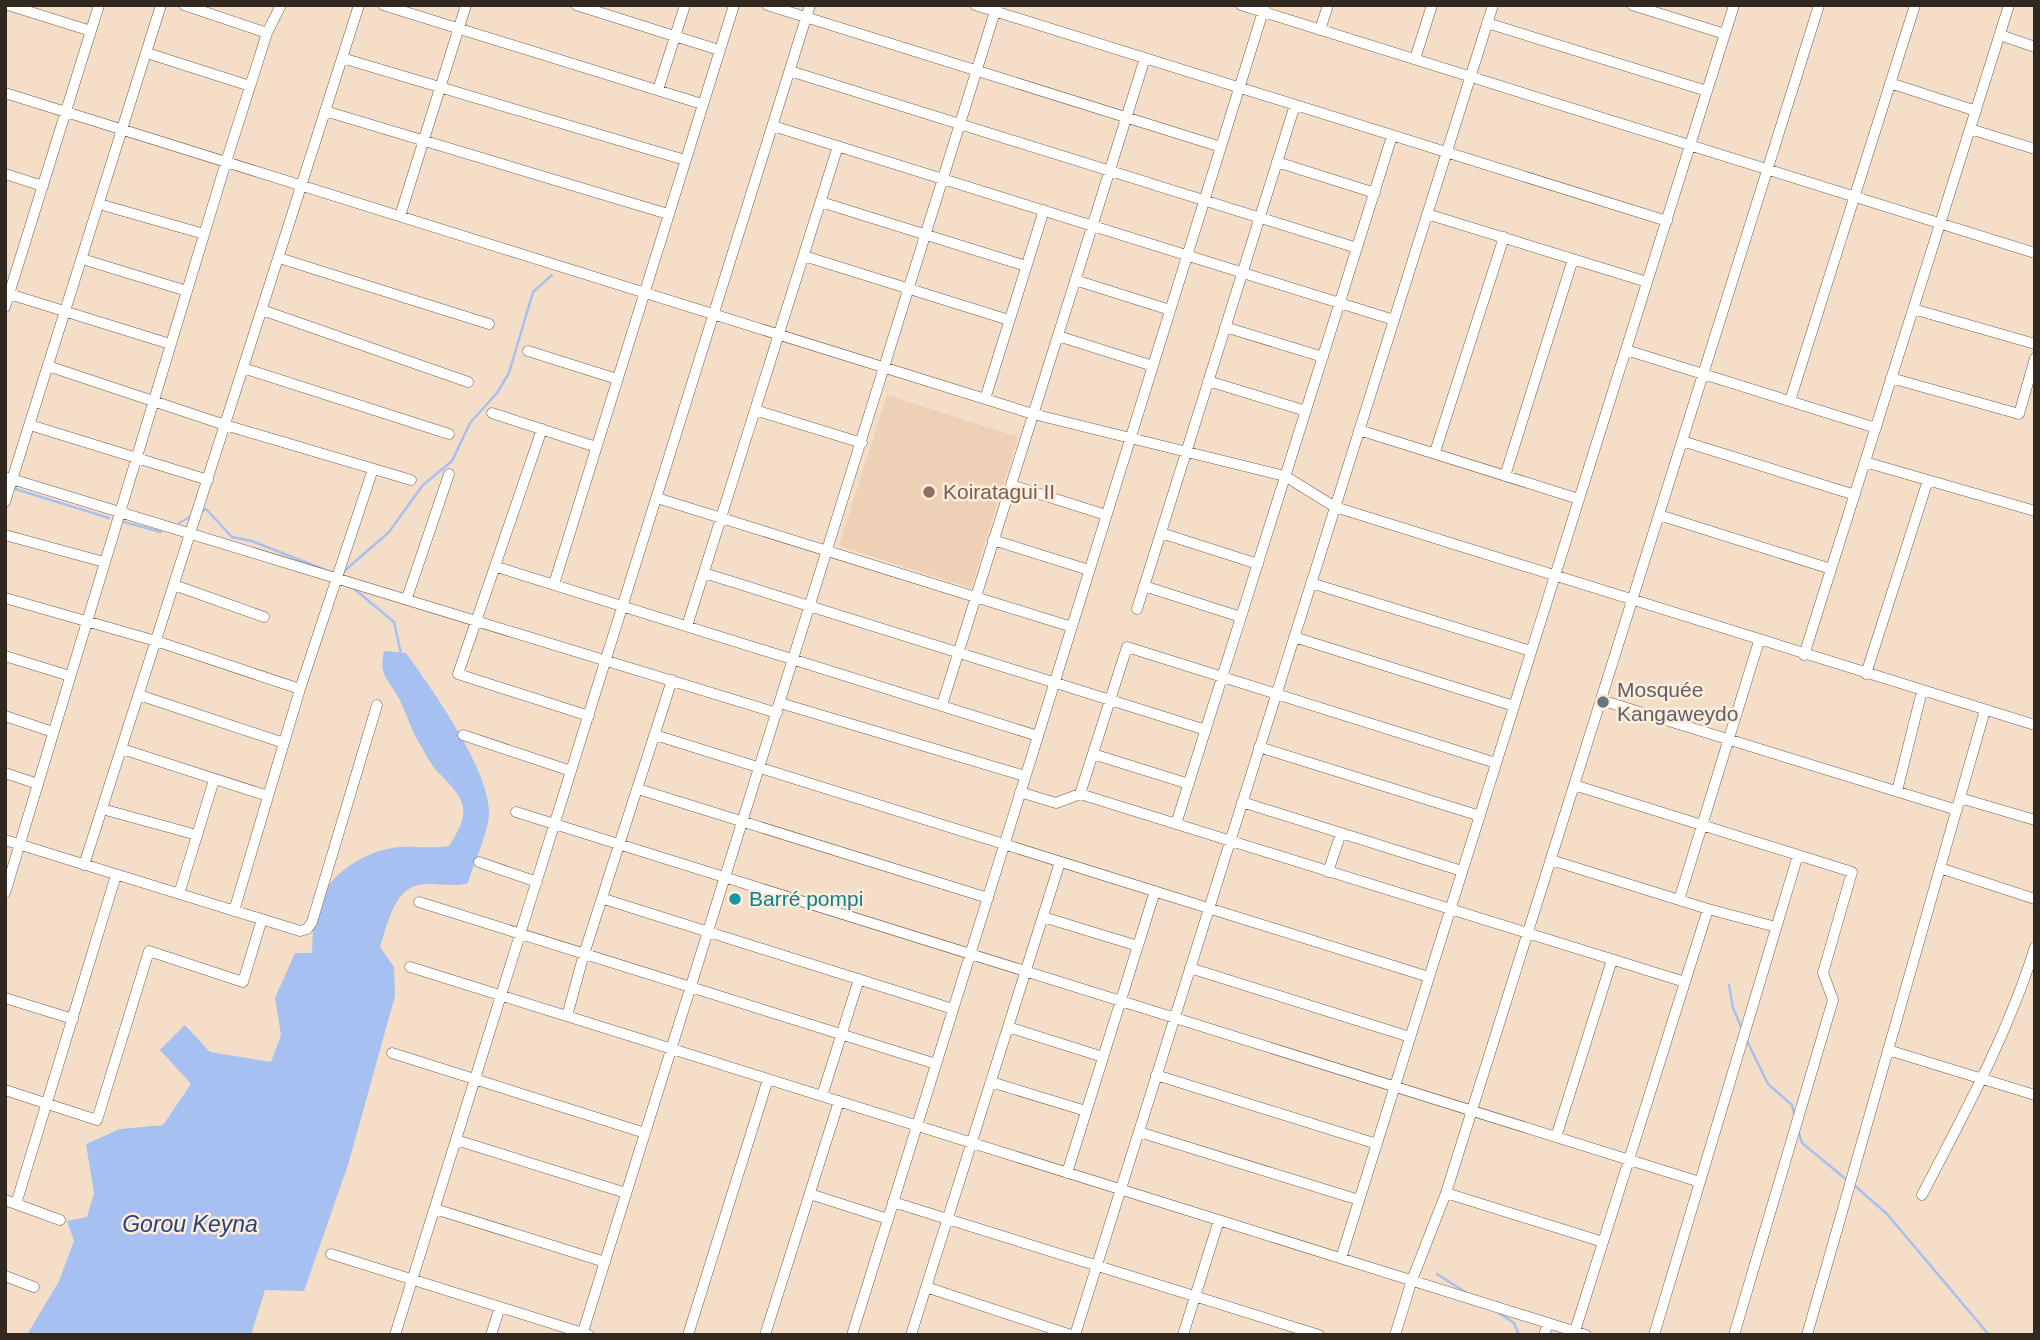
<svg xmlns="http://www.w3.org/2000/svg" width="2040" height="1340" font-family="Helvetica,sans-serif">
<rect width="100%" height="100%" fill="#f5dec7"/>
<path fill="#edd0b5" d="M887,395l131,42 -47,151 -132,-42z"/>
<path fill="#a7c0f2" d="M384,651l22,2c26,36 85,119 83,162 -1,18 -16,50 -21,68 -18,5 -32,-1 -49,2 -26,5 -32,42 -39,62l14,20 1,29 -47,169 -44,126 -39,-1 -14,45h-224l32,-54 15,-40 -7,-20 20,-4 7,-24 -8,-49 34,-15 43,-4 28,-41 -31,-34 25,-25 25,27 61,10 10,-27 -6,-37 20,-45h17c1,-14 0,-31 4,-44 11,-35 49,-59 84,-62 17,-1 30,2 49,-1 24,-37 16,-46 -11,-74 -8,-8 -13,-19 -18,-28 -10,-15 -14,-34 -23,-49 -11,-19 -18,-20 -13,-44z"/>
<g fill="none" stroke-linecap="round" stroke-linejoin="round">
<path stroke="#a7c0f2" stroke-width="2.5" d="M12,488l97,30
M201,512l5,-3 26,28 20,4 71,28
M124,522l37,10
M179,523l13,-7
M342,573l47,-41 34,-47 29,-24 18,-38 27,-30 12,-20 24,-81 19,-17
M352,587l42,35 7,32
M1729,985l4,23 9,21
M1747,1041l21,43 24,21 3,12
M1798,1130l4,13 46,38
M1854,1185l33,29 102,121
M1437,1274l33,21
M1496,1311l18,12 5,12"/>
<g stroke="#715d4a" stroke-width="11">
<path id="minor" d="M8,5l83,26
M184,5l83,28
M383,5l319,99
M576,5l143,45
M767,5l454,142
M975,5l692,216
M1241,5l794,248
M1632,5l93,29
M1487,23l220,68
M1320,30l8,-25
M2000,35l35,12
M147,53l103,33
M342,58l343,102
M1415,59l17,-54
M790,71l567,177
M1890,83l86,28
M658,90l27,-85
M5,93l1028,321 252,62 50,31 700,218
M325,111l343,103
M773,126l621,194
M1970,129l65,20
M1277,162l98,31
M5,174l38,12
M821,202l205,64
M99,204l105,30
M1427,214l220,68
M400,216l66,-211
M804,256l205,64
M279,258l210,66
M82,259l105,32
M1075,280l95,30
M6,293l164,51
M5,307l94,-302
M1913,309l122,35
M262,310l206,72
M1225,327l98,30
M1058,336l95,30
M1626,350l250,78
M528,351l89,28
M48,366l177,59 186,55
M243,368l206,66
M1891,378l128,36 16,-56
M1208,381l98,30
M985,399l59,-189
M1790,401l125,-396
M755,410l107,33
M492,413l104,34
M30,425l178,55
M542,429l-84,245 131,42
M1359,430l220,69
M1682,441l173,54
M1435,452l69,-215
M1865,462l170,49
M1505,476l68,-217
M5,477l772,236
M1011,485l95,30
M657,498l415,129
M5,502l156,-497
M1659,515l172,54
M1161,533l97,31
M5,535l99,27
M993,540l96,30
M497,567l541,169
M704,573l502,157
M1311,583l220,68
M554,584l180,-579
M174,585l90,32
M1144,586l97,31
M5,598l151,43 144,48
M407,598l42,-124
M1137,609l158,-504
M687,626l151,-480
M1294,637l220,69
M1804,655l205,-650
M5,656l65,20
M1866,674l62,-194
M139,695l145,48
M1601,700l356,110
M780,703l245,73
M942,705l203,-647
M5,716l48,16
M463,735l108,36
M655,735l774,242
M1259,747l221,69
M122,749l146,47
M1093,754l96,30
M5,773l33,11
M1574,785l278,87 -29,101 10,27 -99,335
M638,789l350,109
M1897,791l25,-100
M1020,792l36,11 24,-9 605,188
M1080,794l47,-147 369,116
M1960,798l75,22
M1242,802l220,69
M102,809l95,26
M516,812l1184,370
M1176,824l216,-688
M5,840l295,91 7,-2 5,-7 65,-217
M1551,860l157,49 68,18
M479,862l58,20
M84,865l275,-860
M1940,868l95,31
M1328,872l13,-39
M5,893l221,-731 41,-129 14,-28
M179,894l35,-114
M604,899l349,110
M1679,900l80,-259
M419,902l517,162
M234,911l66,-222 73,-220
M1043,917l95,29
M410,967l1176,368
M1190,968l220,69
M5,998l68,21
M567,1016l17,-62 88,-274
M1008,1027l95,30
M1888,1050l147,45
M392,1053l253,80
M1156,1075l221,69
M991,1082l95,29
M5,1090l92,30 52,-169 94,31 19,-63
M822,1096l37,-117
M1139,1132l220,68
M1556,1137l56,-177
M456,1140l170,53
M1067,1173l88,-282
M1446,1193l157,49
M810,1194l78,25
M1922,1195c42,-81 86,-161 113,-248
M5,1200l55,20
M893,1202l426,133
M16,1204l100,-329
M435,1209l170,53
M331,1254l258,81
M1341,1258l393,-1253
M5,1276l29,11
M926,1287l145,48
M1575,1331l133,-422
M395,1335l415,-1330
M491,1335l9,-28
M582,1335l415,-1330
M688,1335l80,-256
M765,1335l74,-234
M852,1335l413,-1330
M911,1335l149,-473
M1075,1335l418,-1330
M1183,1335l36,-115
M1395,1335l17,-55 34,-87 373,-1188
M1544,1335l4,-12
M1654,1335l144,-480
M1807,1335l178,-625"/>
</g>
<use href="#minor" stroke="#fff" stroke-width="10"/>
</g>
<circle fill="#8d6e63" stroke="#ffecda" stroke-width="2.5" cx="929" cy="492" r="7"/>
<circle fill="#6b7280" stroke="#ffecda" stroke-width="2.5" cx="1603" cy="702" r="7"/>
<circle fill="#0f9aa8" stroke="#ffecda" stroke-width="2.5" cx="735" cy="899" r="7"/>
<g text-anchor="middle" stroke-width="5" stroke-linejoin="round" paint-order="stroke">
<g font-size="21" fill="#785e54" stroke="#ffecda" text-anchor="start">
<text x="943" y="499">Koiratagui II</text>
</g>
<g font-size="21" fill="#5b616d" stroke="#ffecda" text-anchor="start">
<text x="1617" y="697">Mosquée<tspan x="1617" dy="24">Kangaweydo</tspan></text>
</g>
<g font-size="21" fill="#0d838f" stroke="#ffecda" text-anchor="start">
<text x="749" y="906">Barré pompi</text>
</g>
<g font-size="23" font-style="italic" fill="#29437f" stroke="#ffecda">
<text x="190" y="1232">Gorou Keyna</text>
</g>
</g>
<rect width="2040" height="1340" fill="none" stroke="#31281f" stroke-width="14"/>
</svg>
